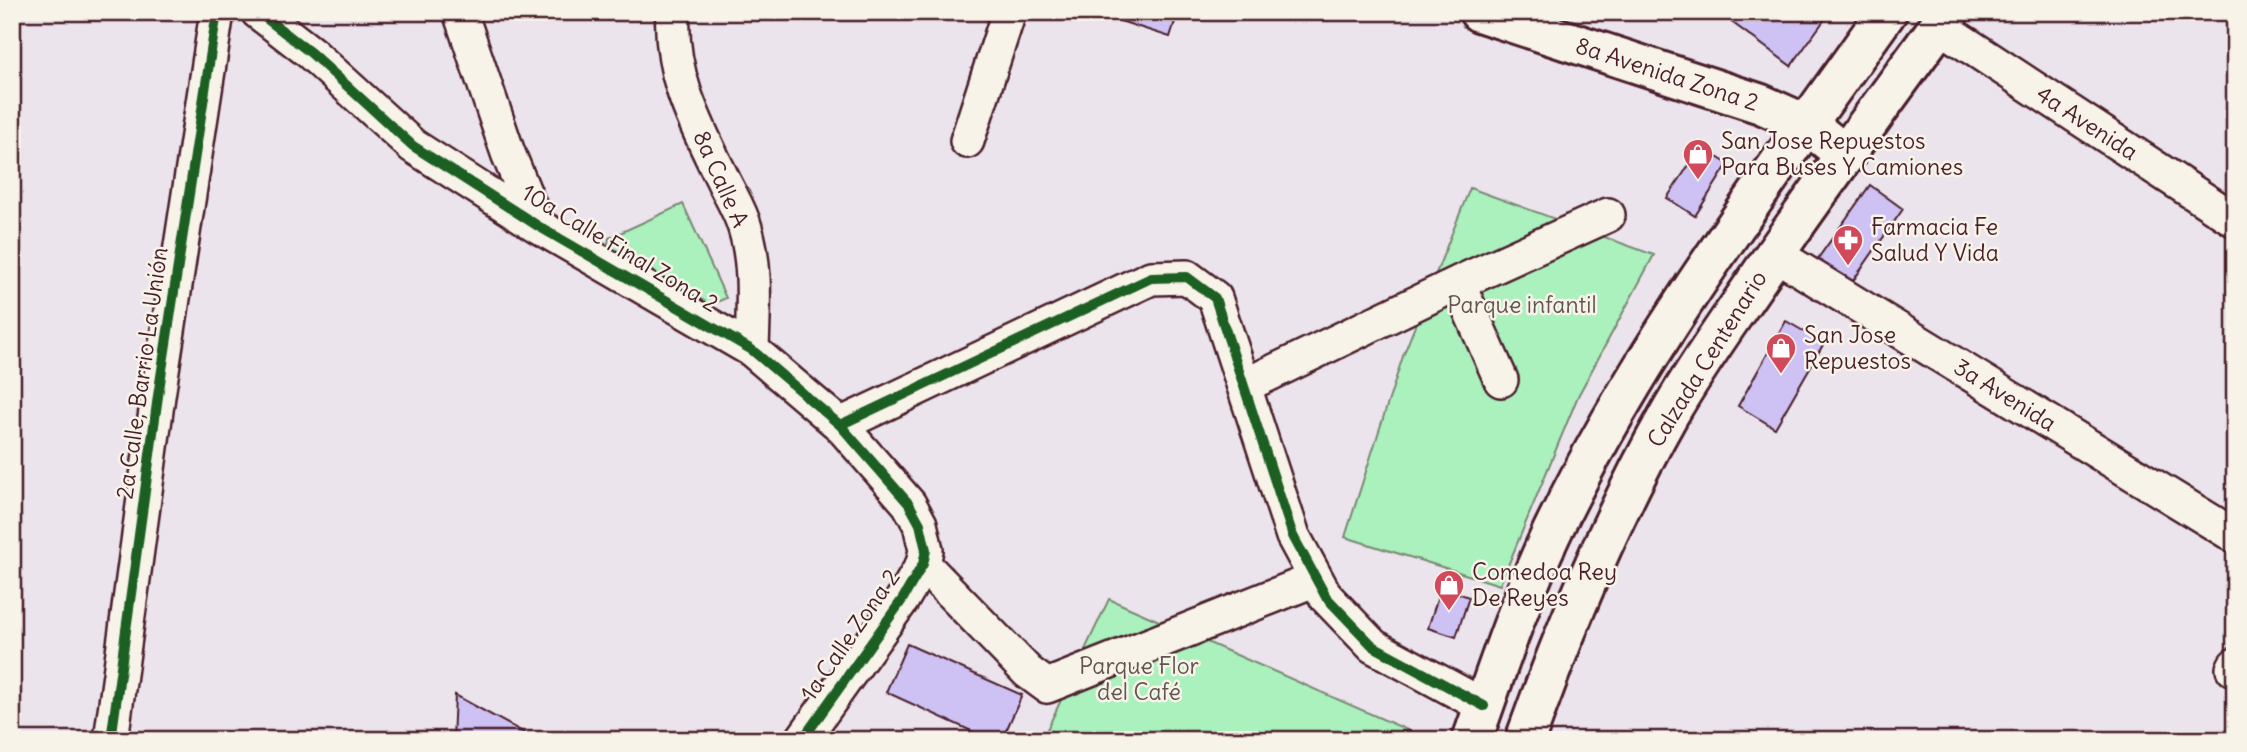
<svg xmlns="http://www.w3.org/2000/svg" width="2247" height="752" font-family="Delius,sans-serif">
<rect width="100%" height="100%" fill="#ebe4ec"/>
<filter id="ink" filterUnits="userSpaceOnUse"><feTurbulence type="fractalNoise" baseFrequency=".0143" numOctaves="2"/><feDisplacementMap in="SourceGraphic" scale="14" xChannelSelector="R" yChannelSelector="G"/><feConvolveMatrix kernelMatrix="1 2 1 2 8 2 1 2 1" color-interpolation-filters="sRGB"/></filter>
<g filter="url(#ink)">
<path fill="#aaf1bd" stroke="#7a8874" stroke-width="2" d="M1470,188l184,67 -76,141 -78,189 -155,-48 58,-181z
M683,204l43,94 -24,11 -96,-53 3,-18z
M1109,599l303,133 -2,8h-368z"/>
<path fill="#cec2f4" stroke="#4a1f2b" stroke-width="2" d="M1092,12h86l-8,25z
M1718,12h112l-39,54z
M1701,147l27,17 -33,52 -28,-18z
M1870,185l33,24 -55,79 -34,-24z
M1786,321l38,22 -49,85 -37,-22z
M1441,587l28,10 -13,40 -28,-9z
M907,644l115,51 -20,45h-11l-105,-48z
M455,695l82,45h-84z"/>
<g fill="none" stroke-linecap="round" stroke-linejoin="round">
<g stroke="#4a1f2b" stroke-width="38">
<path id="minor" d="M258,12l53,41 102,93 125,80 214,124 88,75 69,79 11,20 6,26 -3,14 -21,36 -100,140
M460,12l48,141 30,73
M673,12c-4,65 25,116 52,172 7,14 16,29 20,44 12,39 8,81 7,122
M1939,26l296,194
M967,141l42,-129
M1775,254l460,282
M1458,283l43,97
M1244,386l214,-103 150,-68
M840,425l311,-147 36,-1 28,21 78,238 33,61 47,49 111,60
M923,564l105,108 19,14 269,-107
M2233,669l2,-4
M111,740l47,-344 59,-384"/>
</g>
<g stroke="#4a1f2b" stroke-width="44">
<path id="tertiary" d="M1479,12l282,92 47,21 38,30"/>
</g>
<g stroke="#4a1f2b" stroke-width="44">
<path id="secondary" d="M1472,740c25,-70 48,-141 80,-208 89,-186 216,-352 335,-520
M1525,740c40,-112 85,-221 143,-324 26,-46 57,-89 87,-133 62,-92 129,-181 194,-271"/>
</g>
<use href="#minor" stroke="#f7f3e8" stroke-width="33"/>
<use href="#tertiary" stroke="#f7f3e8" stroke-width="38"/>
<use href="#secondary" stroke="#f7f3e8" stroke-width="38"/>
<g stroke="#f7f3e8" stroke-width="15">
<path id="cycleway" d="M258,12l53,41 102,93 125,80 214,124 88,75 69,79 11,20 6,26 -3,14 -21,36 -100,140
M840,425l311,-147 36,-1 28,21 78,238 33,61 47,49 111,60
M111,740l47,-344 59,-384"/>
</g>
<use href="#cycleway" stroke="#1b5e20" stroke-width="10"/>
</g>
</g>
<defs>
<g id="shop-pin" transform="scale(1.575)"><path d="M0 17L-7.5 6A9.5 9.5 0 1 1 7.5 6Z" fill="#d1495b" stroke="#f7f3e8"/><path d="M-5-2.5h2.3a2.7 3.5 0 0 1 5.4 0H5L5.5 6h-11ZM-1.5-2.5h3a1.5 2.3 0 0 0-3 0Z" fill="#fff"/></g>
<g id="pharmacy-pin" transform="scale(1.575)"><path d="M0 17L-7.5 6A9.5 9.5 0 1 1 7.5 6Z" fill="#d1495b" stroke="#f7f3e8"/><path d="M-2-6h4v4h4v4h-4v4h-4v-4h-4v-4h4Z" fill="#fff"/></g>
</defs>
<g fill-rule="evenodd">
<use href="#shop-pin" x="1698" y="154"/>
<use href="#pharmacy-pin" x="1848" y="240"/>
<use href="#shop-pin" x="1781" y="348"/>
<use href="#shop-pin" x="1449" y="585"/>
</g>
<g text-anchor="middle" stroke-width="5" stroke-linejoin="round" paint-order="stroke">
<g font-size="23" fill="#4a1f2b" stroke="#f7f3e8">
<text transform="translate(1667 74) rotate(18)" y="8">8a Avenida Zona 2</text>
<text transform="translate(2087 123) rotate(33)" y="8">4a Avenida</text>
<text transform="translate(721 179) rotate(66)" y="8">8a Calle A</text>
<text transform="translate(620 248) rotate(31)" y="8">10a Calle Final Zona 2</text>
<text transform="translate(1707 359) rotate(-58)" y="8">Calzada Centenario</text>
<text transform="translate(142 373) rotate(-82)" y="8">2a Calle, Barrio La Unión</text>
<text transform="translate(2005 395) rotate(32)" y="8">3a Avenida</text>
<text transform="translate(850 635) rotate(-55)" y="8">1a Calle Zona 2</text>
</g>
<g font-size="23" fill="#4a1f2b" stroke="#f7f3e8" text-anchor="start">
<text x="1721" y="149">San Jose Repuestos<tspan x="1721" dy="26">Para Buses Y Camiones</tspan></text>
<text x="1871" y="235">Farmacia Fe<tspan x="1871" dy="26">Salud Y Vida</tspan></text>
<text x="1804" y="343">San Jose<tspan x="1804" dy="26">Repuestos</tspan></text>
<text x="1472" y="580">Comedoa Rey<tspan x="1472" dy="26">De Reyes</tspan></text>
</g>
<g font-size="23" fill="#625450" stroke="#f7f3e8">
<text x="1522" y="313">Parque infantil</text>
<text x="1139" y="674">Parque Flor<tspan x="1139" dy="26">del Café</tspan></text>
</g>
</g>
<rect width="2247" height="752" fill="none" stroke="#f7f3e8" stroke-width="42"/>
<rect x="21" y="21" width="2205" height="710" fill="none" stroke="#4a1f2b" stroke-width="2.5" filter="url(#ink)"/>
</svg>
